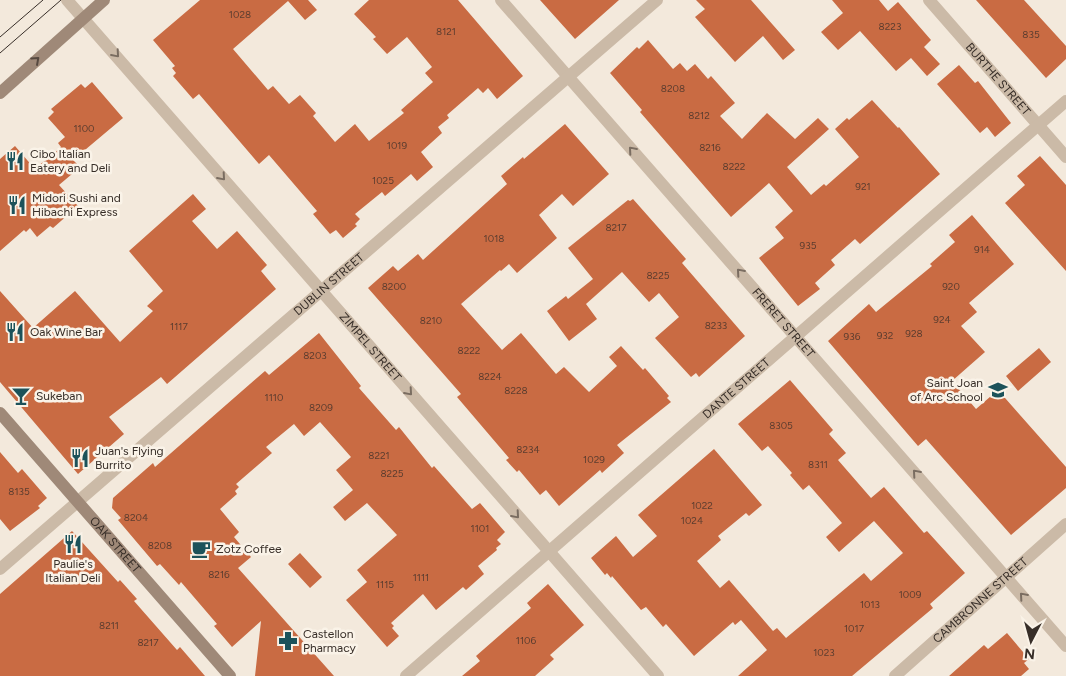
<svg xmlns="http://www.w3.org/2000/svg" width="1066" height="676" font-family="Figtree,sans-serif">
<rect width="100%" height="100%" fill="#f3e9dc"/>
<path fill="#c96b43" d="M200,0h108l9,10 -12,10 -17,-19 -55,48 35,41 5,-4 16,18 11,-9 16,18 -3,3 22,26 20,-18 14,17 35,-28 -3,-3 32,-28 -8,-9 7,-6 -25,-30 -20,17 -14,-15 3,-2 -22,-23 15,-14h89l65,76 -26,23 -9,-11 -5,5 -5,-5 -31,27 2,3 -11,9 4,6 -21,19 12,15 -16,14 -6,-7 -26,22 -3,-4 -27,22 5,5 -5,5 2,2 -14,12 -7,-8 -6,4 -17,-20 4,-3 -48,-56 -10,9 -60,-70 -6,5 -20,-23 3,-3 -4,-5 3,-2 -22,-26z
M540,0h79l-44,39z
M696,0h55l44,50 -12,10 -20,-24 -28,26 -40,-45 10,-8z
M832,0h47l9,11 10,-9 33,38 -7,7 16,17 -13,12 -16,-18 -15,13 -36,-40 -22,19 -17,-18 22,-19z
M976,0h48l42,46v13l-20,19z
M648,40l25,29 7,-6 7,8 8,-7 13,15 3,-3 24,27 -15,13 22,23 25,-26 28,26 23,-21 11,11 -42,38 24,28 13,-11 2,2 33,-29 -24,-28 12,-11 2,2 23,-20 26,28 1,-1 41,47 -80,70 -5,-5 -24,21 4,5 -20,18 5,6 -22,17 -39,-48 25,-20 -9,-11 18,-16 -24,-28 -38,34 -91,-105 2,-2 -32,-37 27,-26 2,2z
M959,65l16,18 3,-2 33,42 -16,14 -8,-10 -7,6 -43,-49z
M92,82l31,36 -50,42 4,4 -8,6 3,4 -13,11 19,21 -25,22 -3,-2 -13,11 -7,-9 -4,4 -2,-2 -24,21v-92l15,-13 19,22 14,-9 13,-12 -3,-4 7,-6 -17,-19 6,-6 -3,-3 30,-25 4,4z
M565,124l44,50 -36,32 -11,-12 -23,21 18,23 -40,35 -8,-9 -8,7 -1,-1 -39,34 41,46 19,-17 35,41 8,-7 25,25 28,-26 -8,-9 12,-11 22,24 2,-2 24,28 -2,2 4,4 -54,43 7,8 -22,20 -2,-3 -41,36 -13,-16 -6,5 -21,-25 -2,2 -11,-12 3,-2 -52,-61 4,-3 -93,-106 25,-22 5,5 20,-17 5,6 84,-76 -6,-8 22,-19 1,2z
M1040,156l26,29v86l-61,-68 20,-18 -8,-9z
M193,194l13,15 -14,12 25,28 20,-18 30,34 -6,6 15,18 -109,95 -6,-7 -52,40 15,17 -46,40 -78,-92v-91l33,37 42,-37 45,51 33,-31 -6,-5 16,-15 -34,-40z
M633,199l53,60 -4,4 63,73 -46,41 -3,-4 -5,4 -36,-39 24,-21 -20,-24 -10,9 -27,-30 -36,32 11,15 -28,22 -22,-30 19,-15 2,3 25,-20 -25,-31 60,-48 2,1z
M972,215l42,49 -45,39 8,9 -16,14 24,26 -33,29 24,28 22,-19 68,77v21l-55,47 -85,-96 -8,7 -90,-105 41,-37 7,8 56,-46 -2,-2 25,-22 -6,-7z
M319,333l42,53 -2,2 37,42 3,-3 33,41 2,-2 38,43 8,-6 25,29 -8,8 4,4 -5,4 1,2 -19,16 6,8 -18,16 -3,-3 -27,23 -13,-16 -32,29 3,3 -2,2 7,8 -12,11 -41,-47 21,-18 -10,-12 40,-35 -30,-32 -22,18 -12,-14 20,-17 -17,-20 15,-13 -31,-35 -16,14 -10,-12 -28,23 6,6 -36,31 3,3 -4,4 2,3 -17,15 19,23 -5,5 17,20 -13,11 96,108h-79l6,-55 -29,26 -18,-21 3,-2 -36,-42 -2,3 -19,-21 -3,2 -39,-46 3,-2 -9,-10 1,-10 40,-35 2,4 110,-96 4,4z
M1039,348l12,14 -33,29 -12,-15z
M790,380l43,50 -4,4 17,19 -8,7 33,38 13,-11 40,46 3,-2 38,42 -35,31 3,4 -81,68h-114l29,-26 -26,-30 -6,5 -2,-3 -39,34 -28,-32 -3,3 -17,-20 -5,3 -29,-34 -1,2 -4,-5 -2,2 -14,-17 25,-22 17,21 24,-21 -19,-21 76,-66 48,56 -13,11 -3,-3 -28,23 3,4 -24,21 23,27 9,-8 44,51 4,-3 9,10 78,-65 7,8 32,-28 -29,-32 -35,31 -13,-15 16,-14 -33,-38 -6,5 -13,-15 2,-2 -24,-27 -6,5 -24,-27z
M0,452l18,21 4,-4 25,29 -9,8 2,2 -30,23 -10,-12z
M72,531l46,51 2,-2 17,19 -3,2 43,49 3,-3 25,29h-205v-82z
M300,553l22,24 -12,11 -22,-24z
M548,584l36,41 -34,30 4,4 -19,17h-73l18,-15 -4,-5 55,-48 -4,-5z
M1007,633l22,26 -5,4 5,6 -8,7h-72l35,-31 4,4z"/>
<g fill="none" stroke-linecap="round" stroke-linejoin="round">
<g stroke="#cbbaa7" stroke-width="12">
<path id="s1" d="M67,0l591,676"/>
<path id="s2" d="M501,0l565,646"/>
<path id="s3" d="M929,0l137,157"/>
<path id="s4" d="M0,569l657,-569"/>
<path id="s5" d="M406,676l660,-575"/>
<path id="s6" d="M895,676l171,-152"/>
</g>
<g stroke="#9f8978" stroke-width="12">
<path d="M0,93l104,-93"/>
<path id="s7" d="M0,413l230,263"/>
</g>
<path stroke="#372e28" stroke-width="1" d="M0,37l43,-37
M0,53l61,-53"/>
</g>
<defs><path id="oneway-chevron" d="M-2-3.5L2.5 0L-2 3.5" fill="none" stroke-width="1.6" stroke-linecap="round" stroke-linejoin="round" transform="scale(1.25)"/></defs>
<g stroke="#7a6d61">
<use href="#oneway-chevron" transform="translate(116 54) rotate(49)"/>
<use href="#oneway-chevron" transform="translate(632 150) rotate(-131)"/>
<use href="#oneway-chevron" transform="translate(222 177) rotate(49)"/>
<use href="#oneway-chevron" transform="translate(740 272) rotate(-131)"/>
<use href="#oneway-chevron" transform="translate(409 392) rotate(49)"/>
<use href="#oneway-chevron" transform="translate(916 473) rotate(-131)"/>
<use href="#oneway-chevron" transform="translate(516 515) rotate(49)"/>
<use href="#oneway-chevron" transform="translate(1023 596) rotate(-131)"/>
</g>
<use stroke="#564940" href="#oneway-chevron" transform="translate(36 60) rotate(-42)"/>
<defs>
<g id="restaurant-bare" transform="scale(1.5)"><path d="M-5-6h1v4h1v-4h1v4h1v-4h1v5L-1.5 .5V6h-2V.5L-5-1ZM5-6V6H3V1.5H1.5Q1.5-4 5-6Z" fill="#1c525a" stroke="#faf3e8" stroke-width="2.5" paint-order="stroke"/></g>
<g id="school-bare" transform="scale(1.5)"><path d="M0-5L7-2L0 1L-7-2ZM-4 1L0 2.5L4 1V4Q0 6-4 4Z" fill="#1c525a" stroke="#faf3e8" stroke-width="2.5" paint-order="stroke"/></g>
<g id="bar-bare" transform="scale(1.5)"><path d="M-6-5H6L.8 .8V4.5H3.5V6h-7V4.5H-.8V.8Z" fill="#1c525a" stroke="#faf3e8" stroke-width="2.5" paint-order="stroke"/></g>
<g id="cafe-bare" transform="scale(1.5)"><path d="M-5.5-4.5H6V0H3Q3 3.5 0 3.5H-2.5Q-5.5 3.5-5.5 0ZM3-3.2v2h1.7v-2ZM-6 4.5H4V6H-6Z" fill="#1c525a" stroke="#faf3e8" stroke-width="2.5" paint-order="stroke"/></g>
<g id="pharmacy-bare" transform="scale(1.5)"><path d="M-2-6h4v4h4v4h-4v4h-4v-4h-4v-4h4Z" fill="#1c525a" stroke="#faf3e8" stroke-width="2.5" paint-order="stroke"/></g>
</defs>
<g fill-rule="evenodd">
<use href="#restaurant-bare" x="15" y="161"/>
<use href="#restaurant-bare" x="17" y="205"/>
<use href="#restaurant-bare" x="15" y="332"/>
<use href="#school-bare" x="998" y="390"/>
<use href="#bar-bare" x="21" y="396"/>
<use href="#restaurant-bare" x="80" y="458"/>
<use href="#restaurant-bare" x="73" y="544"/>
<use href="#cafe-bare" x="201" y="549"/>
<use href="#pharmacy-bare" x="288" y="641"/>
</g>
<g text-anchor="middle" stroke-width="5" stroke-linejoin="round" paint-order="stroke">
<g font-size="10" fill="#5c3d2f">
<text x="240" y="18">1028</text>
<text x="890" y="30">8223</text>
<text x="446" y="35">8121</text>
<text x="1031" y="38">835</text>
<text x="673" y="92">8208</text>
<text x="699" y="119">8212</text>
<text x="84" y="132">1100</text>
<text x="397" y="149">1019</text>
<text x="710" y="151">8216</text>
<text x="734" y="170">8222</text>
<text x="383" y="184">1025</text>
<text x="863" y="190">921</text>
<text x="616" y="231">8217</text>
<text x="494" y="242">1018</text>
<text x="808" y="249">935</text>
<text x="982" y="253">914</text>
<text x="658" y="279">8225</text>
<text x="394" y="290">8200</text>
<text x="951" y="290">920</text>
<text x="942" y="323">924</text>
<text x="431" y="324">8210</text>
<text x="716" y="329">8233</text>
<text x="179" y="330">1117</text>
<text x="914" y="337">928</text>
<text x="885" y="339">932</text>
<text x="852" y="340">936</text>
<text x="469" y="354">8222</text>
<text x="315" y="359">8203</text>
<text x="490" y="380">8224</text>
<text x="516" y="394">8228</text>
<text x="274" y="401">1110</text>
<text x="321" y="411">8209</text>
<text x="781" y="429">8305</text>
<text x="528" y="453">8234</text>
<text x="379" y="459">8221</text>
<text x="594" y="463">1029</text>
<text x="818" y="468">8311</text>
<text x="392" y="477">8225</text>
<text x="19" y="495">8135</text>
<text x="702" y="509">1022</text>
<text x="136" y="521">8204</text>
<text x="692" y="524">1024</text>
<text x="480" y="532">1101</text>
<text x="160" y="549">8208</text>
<text x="219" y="578">8216</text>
<text x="421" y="581">1111</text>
<text x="385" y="588">1115</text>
<text x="910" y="598">1009</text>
<text x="870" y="608">1013</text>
<text x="109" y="629">8211</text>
<text x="854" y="632">1017</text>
<text x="526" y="644">1106</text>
<text x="148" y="646">8217</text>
<text x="824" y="656">1023</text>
</g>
<g font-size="12" fill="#372e28" stroke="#faf3e8">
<text dy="4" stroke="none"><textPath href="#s3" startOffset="105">BURTHE STREET</textPath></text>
<text dy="4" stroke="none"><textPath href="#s4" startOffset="435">DUBLIN STREET</textPath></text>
<text dy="4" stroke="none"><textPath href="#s2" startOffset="429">FRERET STREET</textPath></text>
<text dy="4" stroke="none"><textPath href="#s1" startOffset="461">ZIMPEL STREET</textPath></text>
<text dy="4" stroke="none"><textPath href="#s5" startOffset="438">DANTE STREET</textPath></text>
<text dy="4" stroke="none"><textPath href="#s7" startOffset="175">OAK STREET</textPath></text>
<text dy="4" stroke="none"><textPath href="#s6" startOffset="114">CAMBRONNE STREET</textPath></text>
</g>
<g font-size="12" fill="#372e28" stroke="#faf3e8" text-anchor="start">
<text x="30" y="158">Cibo Italian<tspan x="30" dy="14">Eatery and Deli</tspan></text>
<text x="32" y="202">Midori Sushi and<tspan x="32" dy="14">Hibachi Express</tspan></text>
<text x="30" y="336">Oak Wine Bar</text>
<text x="983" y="387" text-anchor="end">Saint Joan<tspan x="983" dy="14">of Arc School</tspan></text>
<text x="36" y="400">Sukeban</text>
<text x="95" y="455">Juan's Flying<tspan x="95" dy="14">Burrito</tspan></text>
<text x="216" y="553">Zotz Coffee</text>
<text x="73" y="568" text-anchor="middle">Paulie's<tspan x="73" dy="14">Italian Deli</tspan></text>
<text x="303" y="638">Castellon<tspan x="303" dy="14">Pharmacy</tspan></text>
</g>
</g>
<g transform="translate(1031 641) rotate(186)" stroke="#faf3e8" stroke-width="4" paint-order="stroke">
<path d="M0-4L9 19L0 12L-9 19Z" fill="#372e28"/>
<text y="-8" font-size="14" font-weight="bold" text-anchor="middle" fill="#372e28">N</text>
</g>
</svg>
